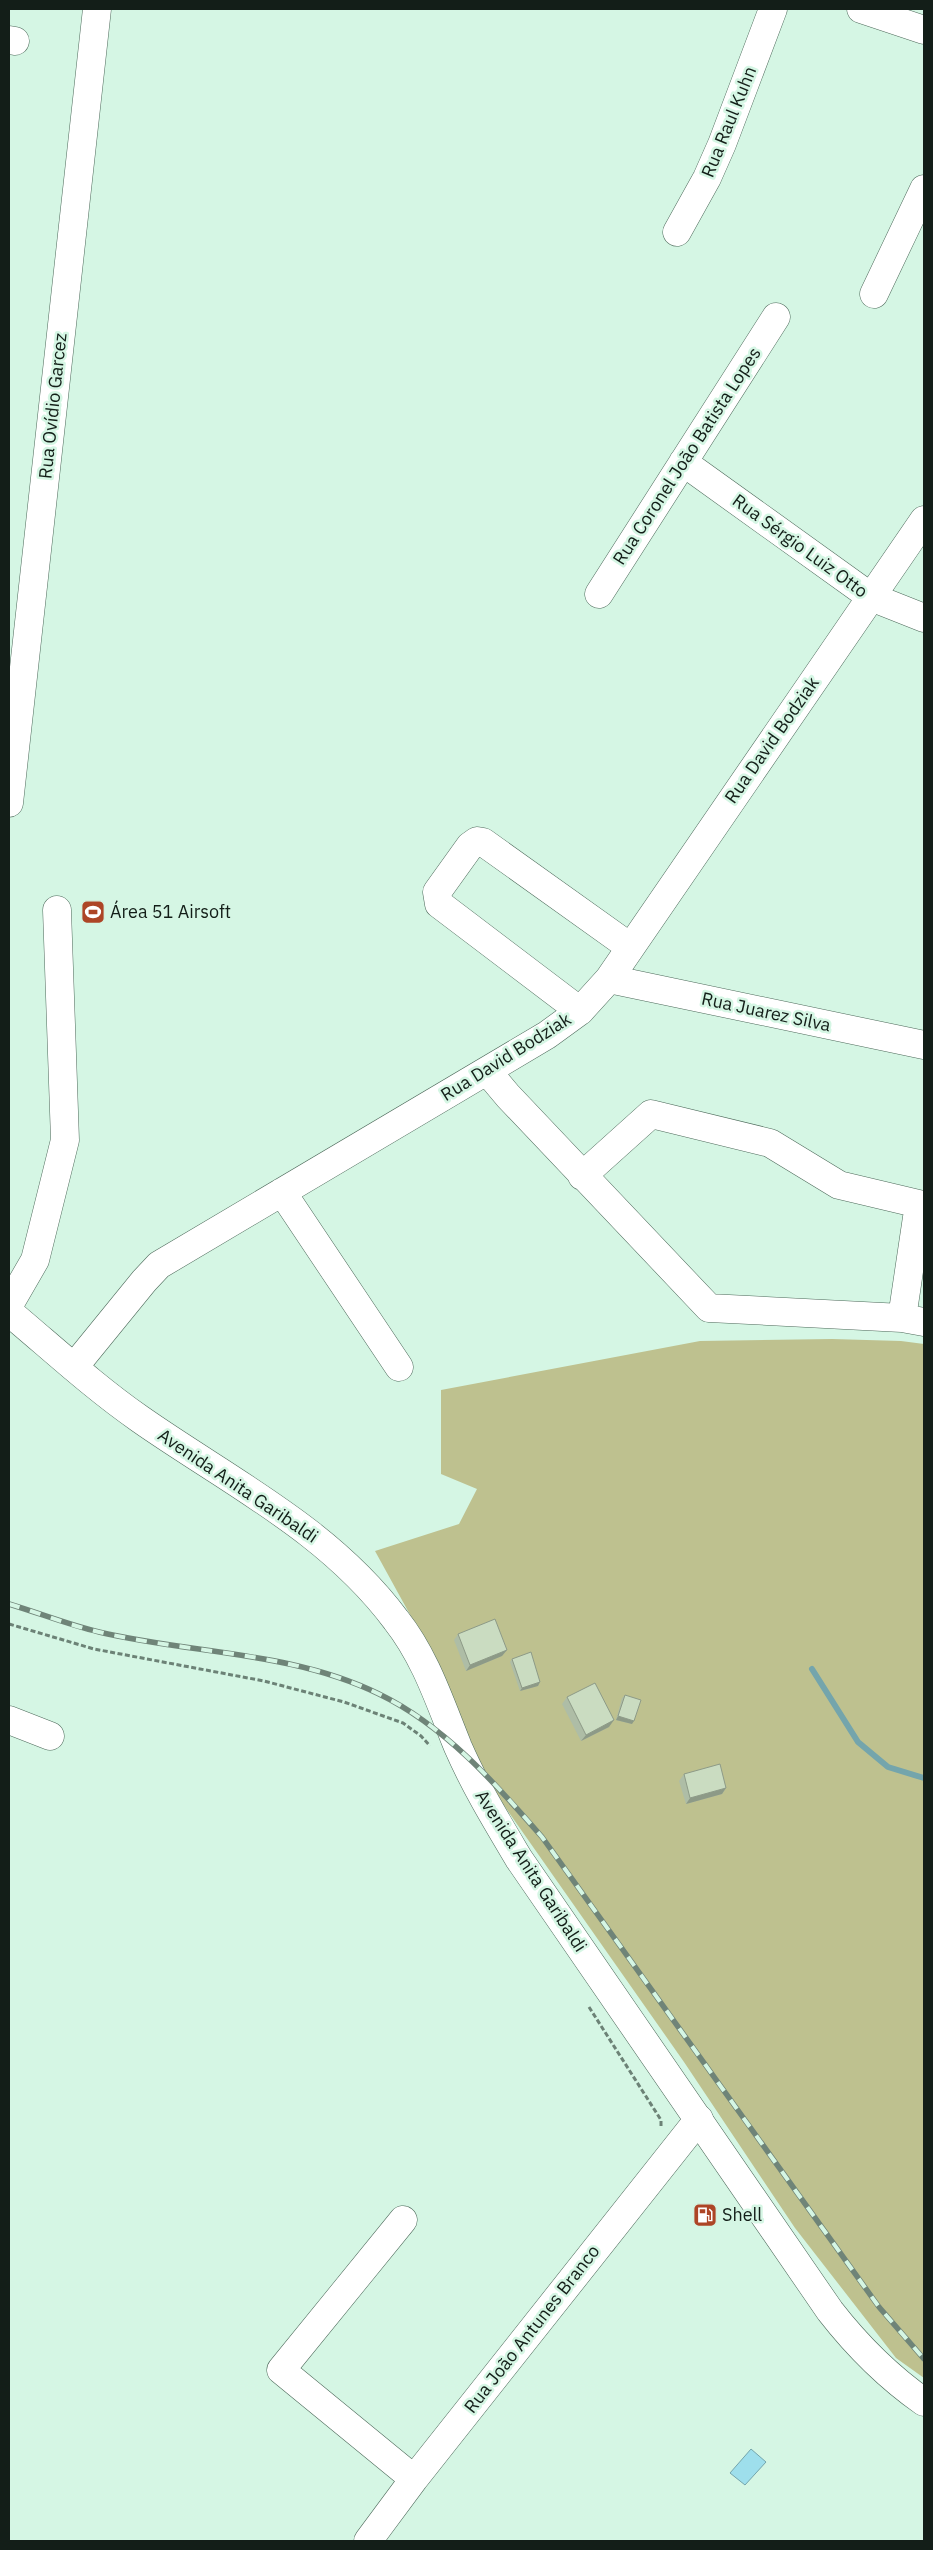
<svg xmlns="http://www.w3.org/2000/svg" width="933" height="2550" font-family="'IBM Plex Sans',sans-serif">
<rect width="100%" height="100%" fill="#d5f6e4"/>
<path fill="#bec18f" d="M832,1339l69,2 23,3v1034l-28,-20 -101,-130 -111,-166 -181,-258 -26,-47 -58,-126 -44,-80 84,-27 18,-35 -36,-15v-84l259,-49z"/>
<path fill="#9edfec" stroke="#74a5ac" d="M751,2449l15,13 -21,23 -15,-12z"/>
<g fill="none" stroke-linecap="round" stroke-linejoin="round">
<path stroke="#74a5ac" stroke-width="6" d="M812,1669l46,73 30,25 36,11"/>
<g stroke="#4e6a5b" stroke-width="29">
<path id="minor" d="M861,9l63,21
M9,40l6,1
M677,232l30,-54 15,-34 51,-135
M874,294l50,-105
M683,462l188,135 53,21
M599,594l177,-277
M9,803l88,-794
M609,979l315,66
M580,1011l-141,-107 -2,-12 33,-46 7,-5 6,1 147,105
M487,1071l21,25 201,212 193,10 22,4
M582,1176l69,-62 119,29 69,42 80,19 -17,114
M282,1192l117,175
M9,1305l26,-45 30,-120 -8,-230
M74,1367l70,-86 15,-16 388,-230 33,-24 29,-32 315,-459
M9,1720l41,16
M403,2220l-122,150 133,109
M368,2541l46,-62 285,-360"/>
</g>
<g stroke="#4e6a5b" stroke-width="29">
<path id="major" d="M9,1312c43,36 85,75 131,107 90,63 189,111 256,201 30,38 44,83 62,127 17,39 39,75 61,112l311,452c28,36 57,65 94,91"/>
</g>
<path stroke="#6c8276" stroke-width="3" stroke-dasharray="5 2.5" stroke-linecap="butt" d="M9,1624l85,25 170,32 80,21 59,21 18,13 9,10
M589,2007l72,113v7"/>
<use href="#minor" stroke="#fff" stroke-width="28"/>
<use href="#major" stroke="#fff" stroke-width="28"/>
<g stroke="#6f8478" stroke-width="5.5">
<path id="rail" d="M9,1604c30,9 60,21 90,28 93,22 192,19 280,62 66,32 116,89 163,143l337,470 45,52"/>
</g>
<use href="#rail" stroke="#d5f6e4" stroke-width="4" stroke-dasharray="11" stroke-linecap="butt"/>
</g>
<path fill="#aebda6" d="M458,1634l49,16 -5,6 -36,15 -12,-31z
M512,1659l28,23 -2,4 -18,5 -10,-29z
M625,1695l7,29 -16,-4 6,-22z
M567,1697l42,30 -28,14 -19,-37z
M684,1774l42,14 -4,6 -36,10 -7,-23z"/>
<path fill="#8d9a87" d="M507,1650l-5,6 -36,15 4,-6z
M540,1682l-2,4 -18,5 2,-3z
M618,1716l16,5 -2,3 -16,-4z
M614,1720l-5,7 -28,14 5,-6z
M726,1788l-4,6 -36,10 4,-6z"/>
<path fill="#cadcc1" stroke="#8d9a87" d="M495,1619l12,31 -37,15 -12,-31z
M531,1652l9,30 -18,6 -10,-29z
M595,1683l19,37 -28,15 -19,-38z
M625,1695l16,5 -7,21 -16,-5z
M720,1764l6,24 -36,10 -6,-24z"/>
<defs>
<g id="stadium-square" transform="scale(1.25)"><rect x="-9" y="-9" width="18" height="18" rx="4" fill="#ad4526" stroke="#d5f6e4"/><path d="M0-5a6.5 5 0 1 0 0 10a6.5 5 0 1 0 0-10ZM-3.5-1.8h7v3.6h-7Z" fill="#fff"/></g>
<g id="fuel-square" transform="scale(1.25)"><rect x="-9" y="-9" width="18" height="18" rx="4" fill="#ad4526" stroke="#d5f6e4"/><path d="M-5.5-6h7V0h2V4h1.3V-2.5L3-4.5l.8-.8L6-3V5H2.5V1h-1V6h-7ZM-4.2-4.7v3.2H.2V-4.7Z" fill="#fff"/></g>
</defs>
<g fill-rule="evenodd">
<use href="#stadium-square" x="93" y="912"/>
<use href="#fuel-square" x="705" y="2215"/>
</g>
<g text-anchor="middle" stroke-width="5" stroke-linejoin="round" paint-order="stroke">
<g font-size="18" fill="#131e18" stroke="#d5f6e4">
<text transform="translate(729 122) rotate(-68)" y="6">Rua Raul Kuhn</text>
<text transform="translate(53 406) rotate(-84)" y="6">Rua Ovídio Garcez</text>
<text transform="translate(687 456) rotate(-57)" y="6">Rua Coronel João Batista Lopes</text>
<text transform="translate(800 546) rotate(36)" y="6">Rua Sérgio Luiz Otto</text>
<text transform="translate(772 740) rotate(-55)" y="6">Rua David Bodziak</text>
<text transform="translate(766 1012) rotate(12)" y="6">Rua Juarez Silva</text>
<text transform="translate(506 1057) rotate(-32)" y="6">Rua David Bodziak</text>
<text transform="translate(238 1486) rotate(34)" y="6">Avenida Anita Garibaldi</text>
<text transform="translate(531 1871) rotate(57)" y="6">Avenida Anita Garibaldi</text>
<text transform="translate(532 2329) rotate(-52)" y="6">Rua João Antunes Branco</text>
</g>
<g font-size="18" fill="#131e18" stroke="#d5f6e4" text-anchor="start">
<text x="110" y="918">Área 51 Airsoft</text>
<text x="722" y="2221">Shell</text>
</g>
</g>
<rect width="933" height="2550" fill="none" stroke="#131e18" stroke-width="20"/>
</svg>
